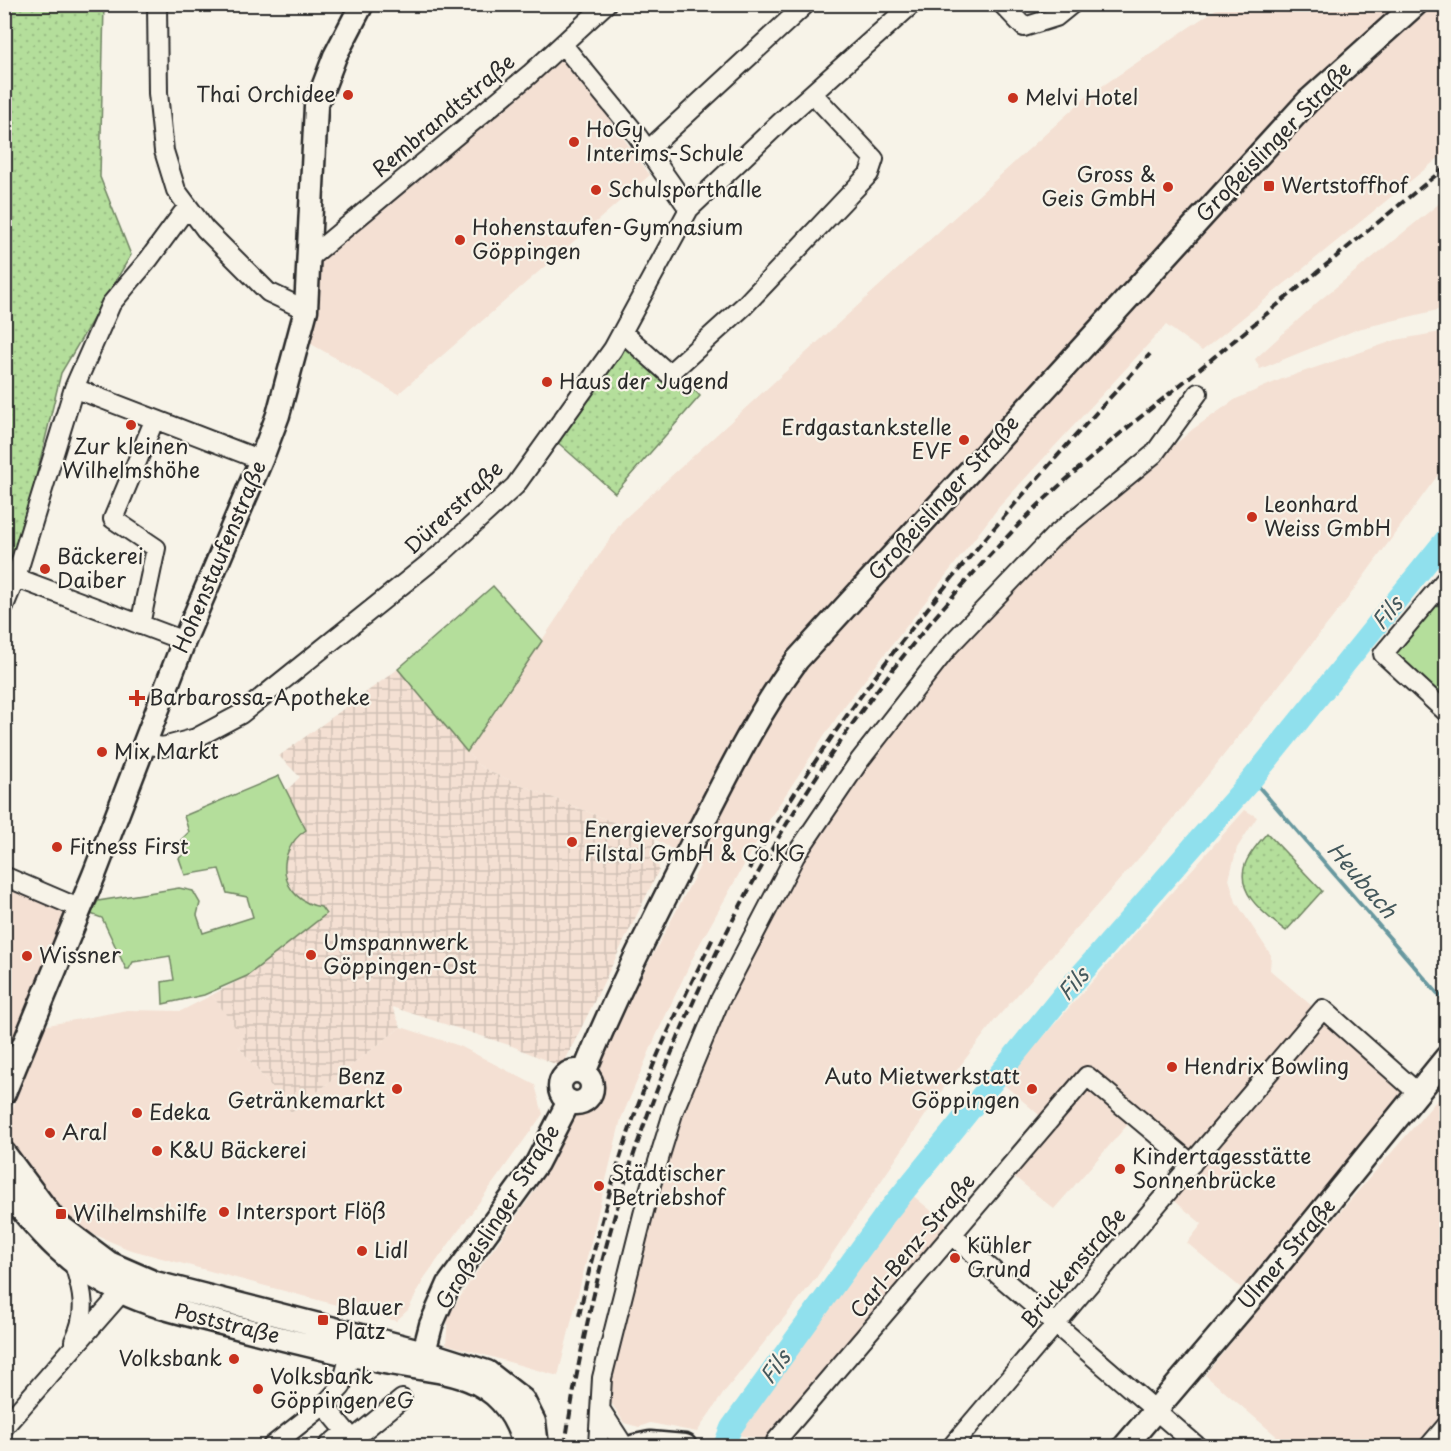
<svg xmlns="http://www.w3.org/2000/svg" width="1451" height="1451" font-family="'Playpen Sans',sans-serif">
<defs>
<pattern id="industrial-grid" width="8" height="8" patternUnits="userSpaceOnUse" patternTransform="scale(1.5)"><rect width="8" height="8" fill="#f4e0d3"/><path d="M0 4h8M4 0v8" fill="none" stroke="#d1c0b5"/></pattern>
<pattern id="park-dots" width="8" height="8" patternUnits="userSpaceOnUse" patternTransform="scale(1.5)"><rect width="8" height="8" fill="#b4de9b"/><path d="M2 2h.1M6 6h.1" fill="none" stroke="#9bbf86" stroke-width="1.8" stroke-linecap="round"/></pattern>
</defs>
<rect width="100%" height="100%" fill="#f7f3e8"/>
<filter id="ink" filterUnits="userSpaceOnUse"><feTurbulence type="fractalNoise" baseFrequency=".0167" numOctaves="2"/><feDisplacementMap in="SourceGraphic" scale="12" xChannelSelector="R" yChannelSelector="G"/><feConvolveMatrix kernelMatrix="1 2 1 2 8 2 1 2 1" color-interpolation-filters="sRGB"/></filter>
<g filter="url(#ink)">
<path fill="#f4e0d3" d="M1222,5h224v147l-244,199 -36,-26 -167,182 -156,201 -71,107 -75,134 -41,87 -35,83 -63,257 -112,-32 2,-28 23,-36 65,-91 63,-133 101,-190 -45,-27 -163,-66 -15,-9 -10,-12 155,-231 464,-424z
M564,56l86,119 -252,219 -92,-53 6,-77 67,-50z
M1446,198v110l-88,21 -98,40 -5,-10 65,-59z
M1446,331v133l-101,138 -175,221 -175,197 -48,63 -131,195 -91,113 -28,41 -47,-9 -11,4 -15,-4 -15,-24v-22l53,-209 22,-60 80,-187 67,-105 56,-78 70,-91 79,-83 157,-135 43,-30 46,-20 114,-39z
M1245,810l12,7 -20,31 -8,31 7,23 35,53 -1,15 140,120 -169,198 -54,-45 15,-19 -32,-27 26,-30 -60,-52 -82,94 -43,-35 41,-48 -50,-43z
M5,882l69,29 -66,152 -3,-2z
M212,995l34,46 -7,6 52,65 110,-85 59,19 75,39 8,29 -118,163 -17,33 -12,11 -268,-72 -44,-19 -30,-25 -32,-38 -14,-25v-21l35,-95 84,-16 54,1z
M1446,1090v356h-158l-83,-71 92,-114z
M911,1194l41,34 -177,213 -38,-6z"/>
<path fill="url(#industrial-grid)" d="M398,669l79,95 15,9 163,66 4,31 -97,197 -50,-21 -120,-39 9,20 -110,85 -52,-65 6,-6 -33,-46 35,-19 74,-69 -10,-2 -16,-10 -11,-22 2,-20 5,-10 15,-14 -20,-38 14,-14 -21,-21z"/>
<path fill="#b4de9b" stroke="#708463" stroke-width="1.5" d="M1446,569v139l-65,-59z
M493,586l49,55 -75,111 -69,-83z
M279,776l27,54c-33,22 -27,70 15,77l5,7 -79,62 -43,19 -41,9 -1,-22 12,-2 -4,-24 -37,6 -4,7h-3l-24,-51 -11,-4 7,-13 81,-13 14,3 7,12 -3,12 6,18 50,-16 -6,-20 -20,-4 -8,-24 -34,6 -6,-17 7,-5 -5,-13 8,-8 -5,-16z"/>
<path fill="url(#park-dots)" stroke="#708463" stroke-width="1.5" d="M6,4l98,1 -4,172 31,78 -70,118 -48,200 -9,-4z
M624,340l56,35 20,21 -85,97 -60,-53z
M1267,833l55,58 -36,40c-22,-17 -54,-40 -39,-71 5,-10 13,-19 20,-27z"/>
<g fill="none" stroke-linecap="round" stroke-linejoin="round">
<path stroke="#68989f" stroke-width="4" d="M1252,779l194,224"/>
<path stroke="#90e0ed" stroke-width="22" d="M724,1446l7,-18 154,-213 178,-220 189,-216 194,-240"/>
<g stroke="#2b2b2b" stroke-width="22">
<path id="minor" d="M157,4l1,89 6,58 12,39 29,39 63,63 38,18
M1002,4l22,23 32,-10 16,-13
M563,45l73,89 53,75
M648,150l158,-146
M308,259l222,-185 76,-70
M622,332l47,42 75,-68 125,-132 5,-15 -61,-65
M74,388l187,72
M6,574l178,67
M1446,579l-63,75 63,58
M4,606l12,-29 58,-189 37,-84 38,-45 33,-45h10
M140,625l16,-77 -43,-29 41,-98
M144,744l19,3 33,-9 45,-24 202,-162 72,-66 98,-137 76,-140 97,-92 126,-113
M4,876l77,33
M952,1235l245,211
M74,1341c14,-27 9,-49 0,-77
M324,1405l34,41
M602,1412l22,34
M4,1427l118,-135 3,-11
M352,1440l50,-41
M272,1446l52,-41 17,-18 9,-32
M328,1446l18,-15
M598,1446l4,-68 47,-187 25,-81 45,-108 76,-146 65,-96 89,-114 105,-110 100,-82 44,-61
M775,1446l1,-5 311,-365 105,88
M952,1446l371,-437 96,85
M1429,1446l17,-20"/>
</g>
<g stroke="#2b2b2b" stroke-width="27">
<path id="major" d="M560 1087a16 16 0 1 1 32 0a16 16 0 1 1-32 0Z
M584,1073c32,-80 71,-155 109,-231 32,-62 62,-125 104,-182l511,-559 108,-97
M4,1093l90,-218 90,-234 77,-181 17,-45 28,-105 10,-204 19,-50 27,-52
M4,1153l53,71 52,39 46,20 269,69 63,20 36,28 11,22 3,24
M4,1188c36,45 65,79 118,104 31,15 66,22 99,31 53,14 106,27 159,38 31,7 68,8 97,22 25,13 41,36 47,63
M420,1367l11,-42 18,-41 88,-121 32,-62
M635,1446l15,-3 35,3
M1125,1446l127,-149 194,-239"/>
</g>
<use href="#minor" stroke="#f7f3e8" stroke-width="18"/>
<use href="#major" stroke="#f7f3e8" stroke-width="22"/>
<path stroke="#2b2b2b" stroke-width="4" stroke-dasharray="9 4.5" stroke-linecap="butt" d="M749,869c110,-194 251,-352 401,-515
M579,1316c18,-85 42,-170 74,-250 18,-43 40,-86 60,-128
M565,1446c49,-343 203,-661 444,-911 55,-59 120,-108 182,-159 85,-70 170,-140 255,-209"/>
</g>
</g>
<g fill="#c8321e" stroke="#f7f3e8" stroke-width="2">
<circle cx="348" cy="95" r="6"/>
<circle cx="1013" cy="98" r="6"/>
<circle cx="574" cy="142" r="6"/>
<rect x="1263" y="180" width="12" height="12" rx="3"/>
<circle cx="1168" cy="187" r="6"/>
<circle cx="596" cy="190" r="6"/>
<circle cx="460" cy="240" r="6"/>
<circle cx="547" cy="382" r="6"/>
<circle cx="131" cy="425" r="6"/>
<circle cx="964" cy="440" r="6"/>
<circle cx="1252" cy="517" r="6"/>
<circle cx="45" cy="569" r="6"/>
<path d="M134 689h6v6h6v6h-6v6h-6v-6h-6v-6h6z"/>
<circle cx="102" cy="752" r="6"/>
<circle cx="572" cy="842" r="6"/>
<circle cx="57" cy="847" r="6"/>
<circle cx="311" cy="955" r="6"/>
<circle cx="27" cy="956" r="6"/>
<circle cx="1172" cy="1067" r="6"/>
<circle cx="397" cy="1089" r="6"/>
<circle cx="1032" cy="1089" r="6"/>
<circle cx="137" cy="1113" r="6"/>
<circle cx="50" cy="1133" r="6"/>
<circle cx="157" cy="1151" r="6"/>
<circle cx="1120" cy="1169" r="6"/>
<circle cx="599" cy="1186" r="6"/>
<circle cx="224" cy="1212" r="6"/>
<rect x="55" y="1208" width="12" height="12" rx="3"/>
<circle cx="362" cy="1251" r="6"/>
<circle cx="955" cy="1258" r="6"/>
<rect x="317" y="1314" width="12" height="12" rx="3"/>
<circle cx="234" cy="1359" r="6"/>
<circle cx="258" cy="1389" r="6"/>
</g>
<g text-anchor="middle" stroke-width="4.5" stroke-linejoin="round" paint-order="stroke">
<g font-size="21" fill="#2b2b2b" stroke="#f7f3e8" text-anchor="start">
<text x="336" y="102" text-anchor="end">Thai Orchidee</text>
<text x="1025" y="105">Melvi Hotel</text>
<text x="586" y="137">HoGy<tspan x="586" dy="24">Interims-Schule</tspan></text>
<text x="1156" y="182" text-anchor="end">Gross &amp;<tspan x="1156" dy="24">Geis GmbH</tspan></text>
<text x="1281" y="193">Wertstoffhof</text>
<text x="608" y="197">Schulsporthalle</text>
<text x="472" y="235">Hohenstaufen-Gymnasium<tspan x="472" dy="24">Göppingen</tspan></text>
<text x="559" y="389">Haus der Jugend</text>
<text x="952" y="435" text-anchor="end">Erdgastankstelle<tspan x="952" dy="24">EVF</tspan></text>
<text x="131" y="454" text-anchor="middle">Zur kleinen<tspan x="131" dy="24">Wilhelmshöhe</tspan></text>
<text x="1264" y="512">Leonhard<tspan x="1264" dy="24">Weiss GmbH</tspan></text>
<text x="57" y="564">Bäckerei<tspan x="57" dy="24">Daiber</tspan></text>
<text x="149" y="705">Barbarossa-Apotheke</text>
<text x="114" y="759">Mix Markt</text>
<text x="584" y="837">Energieversorgung<tspan x="584" dy="24">Filstal GmbH &amp; Co.KG</tspan></text>
<text x="69" y="854">Fitness First</text>
<text x="323" y="950">Umspannwerk<tspan x="323" dy="24">Göppingen-Ost</tspan></text>
<text x="39" y="963">Wissner</text>
<text x="1184" y="1074">Hendrix Bowling</text>
<text x="385" y="1084" text-anchor="end">Benz<tspan x="385" dy="24">Getränkemarkt</tspan></text>
<text x="1020" y="1084" text-anchor="end">Auto Mietwerkstatt<tspan x="1020" dy="24">Göppingen</tspan></text>
<text x="149" y="1120">Edeka</text>
<text x="62" y="1140">Aral</text>
<text x="169" y="1158">K&amp;U Bäckerei</text>
<text x="1132" y="1164">Kindertagesstätte<tspan x="1132" dy="24">Sonnenbrücke</tspan></text>
<text x="611" y="1181">Städtischer<tspan x="611" dy="24">Betriebshof</tspan></text>
<text x="236" y="1219">Intersport Flöß</text>
<text x="73" y="1221">Wilhelmshilfe</text>
<text x="967" y="1253">Kühler<tspan x="967" dy="24">Grund</tspan></text>
<text x="374" y="1258">Lidl</text>
<text x="335" y="1315">Blauer<tspan x="335" dy="24">Platz</tspan></text>
<text x="222" y="1366" text-anchor="end">Volksbank</text>
<text x="270" y="1384">Volksbank<tspan x="270" dy="24">Göppingen eG</tspan></text>
</g>
<g font-size="21" fill="#2b2b2b" stroke="#f7f3e8">
<text transform="translate(444 116) rotate(-40)" y="7">Rembrandtstraße</text>
<text transform="translate(1274 142) rotate(-46)" y="7">Großeislinger Straße</text>
<text transform="translate(944 498) rotate(-48)" y="7">Großeislinger Straße</text>
<text transform="translate(454 508) rotate(-43)" y="7">Dürerstraße</text>
<text transform="translate(220 557) rotate(-67)" y="7">Hohenstaufenstraße</text>
<text transform="translate(498 1217) rotate(-58)" y="7">Großeislinger Straße</text>
<text transform="translate(913 1246) rotate(-50)" y="7">Carl-Benz-Straße</text>
<text transform="translate(1287 1254) rotate(-50)" y="7">Ulmer Straße</text>
<text transform="translate(1074 1268) rotate(-50)" y="7">Brückenstraße</text>
<text transform="translate(227 1324) rotate(14)" y="7">Poststraße</text>
</g>
<g font-size="22" font-style="italic" fill="#44585c" stroke="#f7f3e8">
<text transform="translate(1387 613) rotate(-51)" y="8">Fils</text>
<text transform="translate(1362 880) rotate(49)" y="8">Heubach</text>
<text transform="translate(1073 984) rotate(-49)" y="8">Fils</text>
<text transform="translate(775 1367) rotate(-54)" y="8">Fils</text>
</g>
</g>
<rect width="1451" height="1451" fill="none" stroke="#f7f3e8" stroke-width="24"/>
<rect x="12" y="12" width="1427" height="1427" fill="none" stroke="#2b2b2b" stroke-width="2" filter="url(#ink)"/>
</svg>
